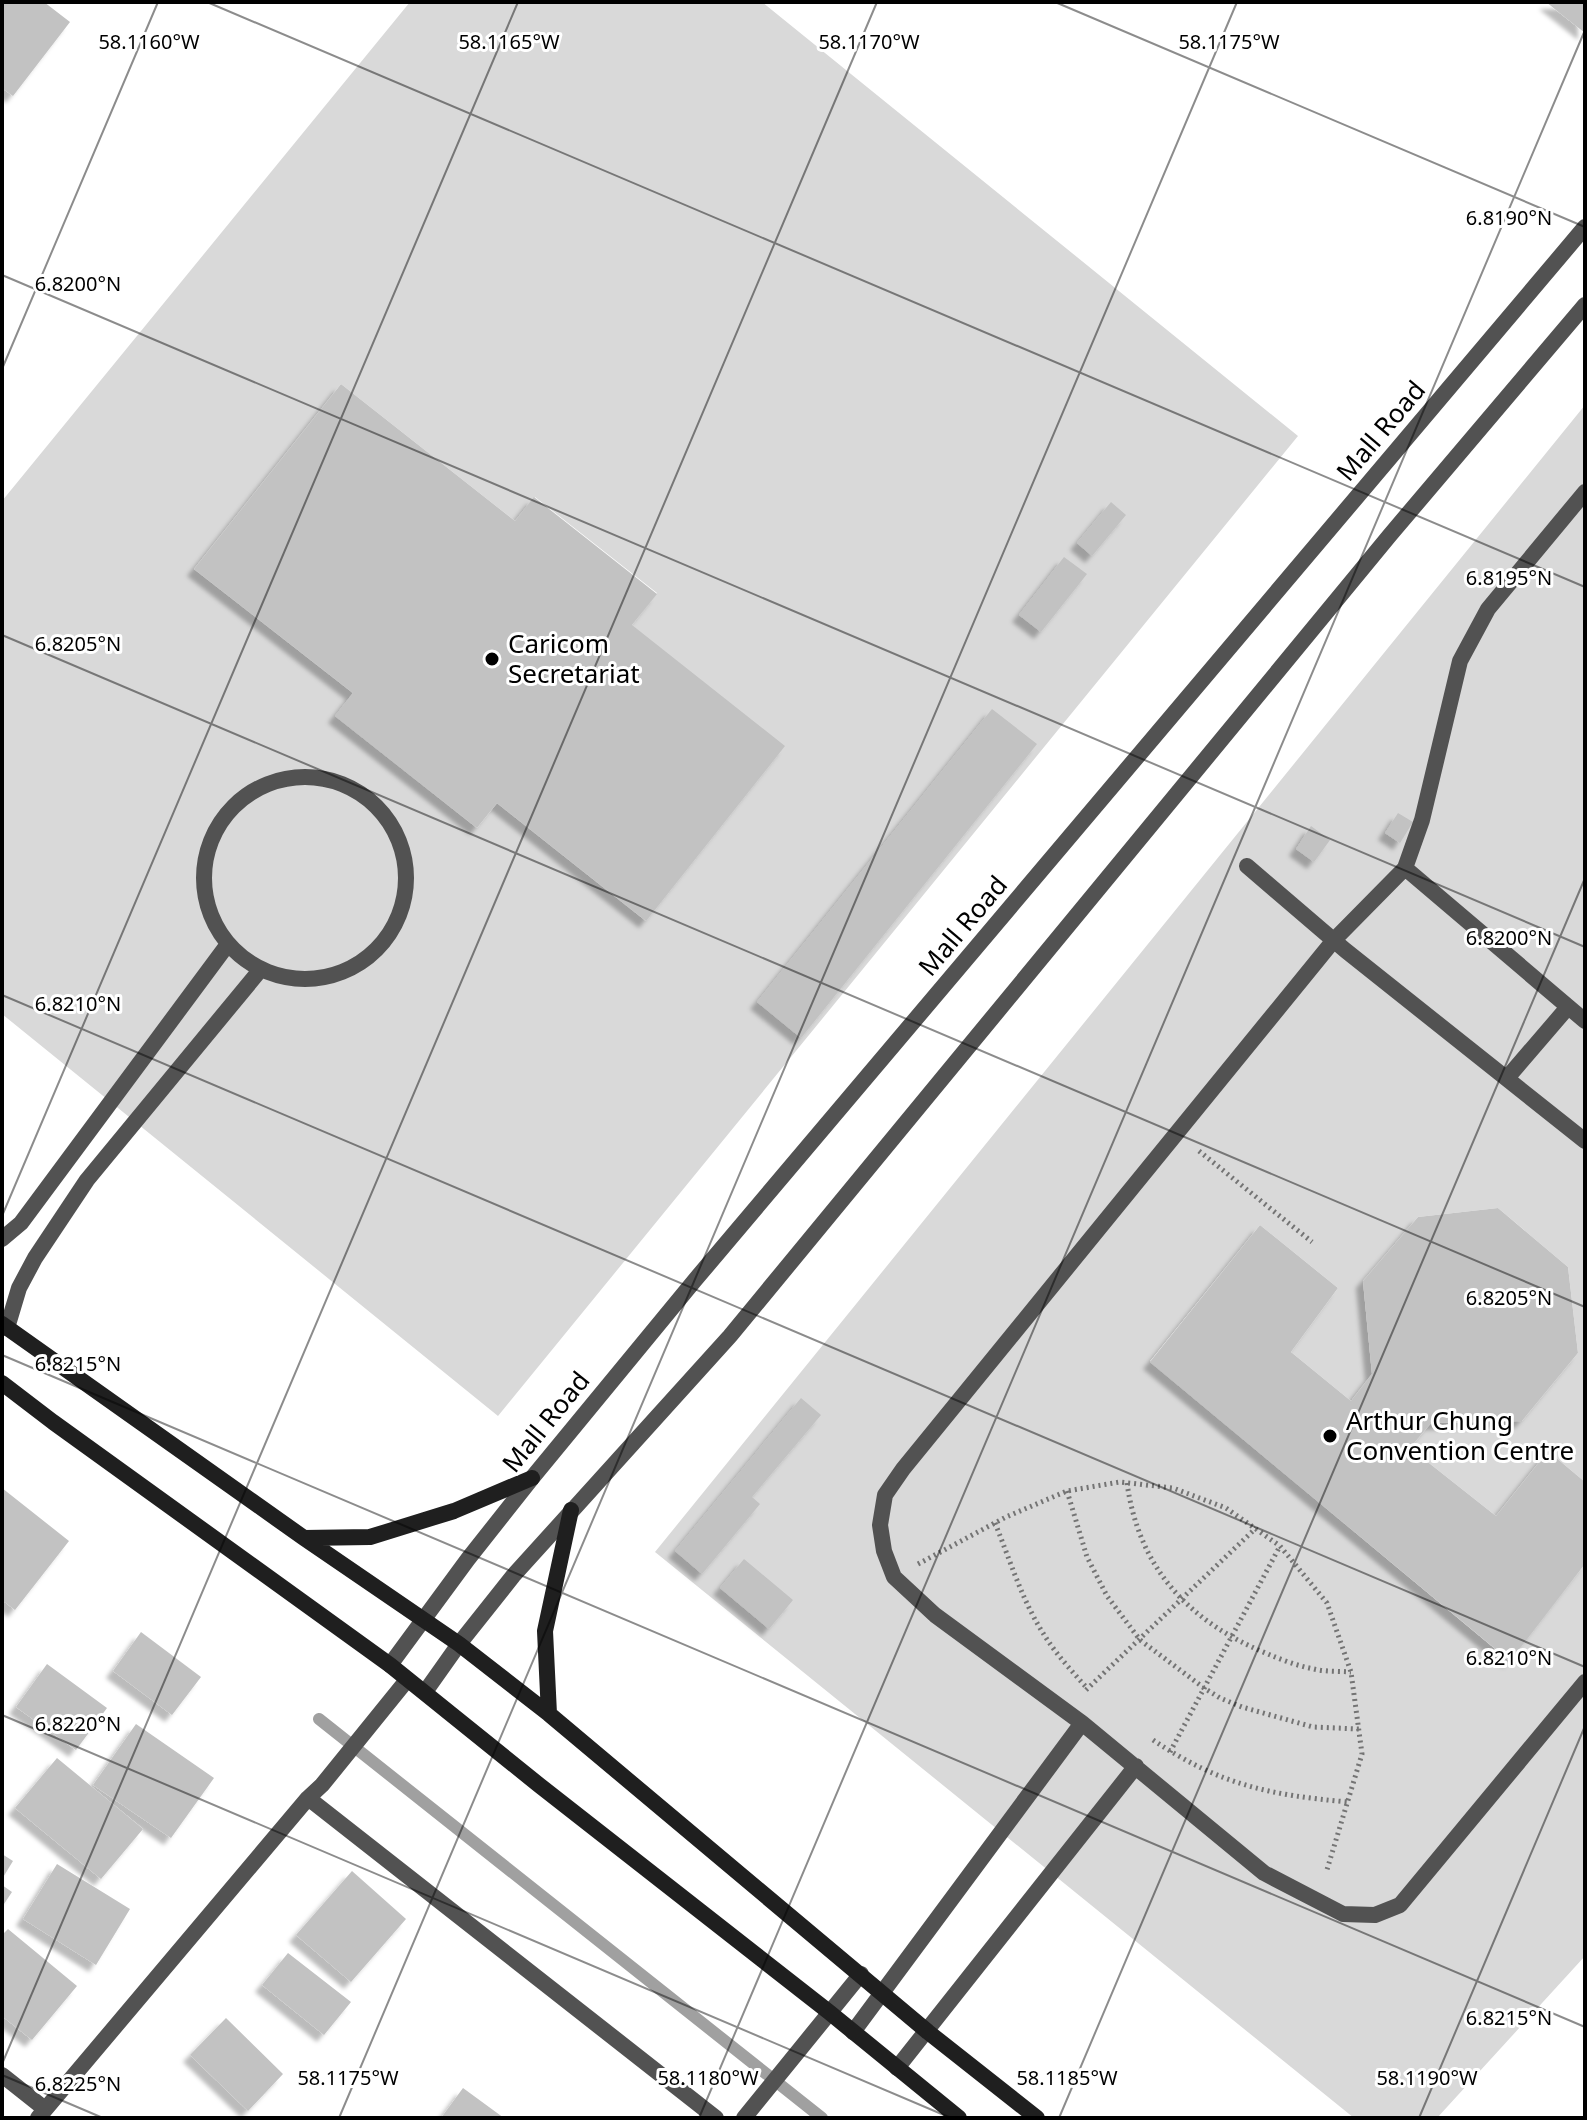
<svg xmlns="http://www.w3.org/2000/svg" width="1587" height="2120" font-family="'Noto Sans',sans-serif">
<defs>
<filter id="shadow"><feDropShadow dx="-7" dy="7" stdDeviation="2" flood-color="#0004"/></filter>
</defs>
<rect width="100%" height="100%" fill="#fff"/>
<path fill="#d9d9d9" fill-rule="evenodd" d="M410,2h352l536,434 -800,980 -496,-402v-513zM341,384l174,137 20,-24 122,96 -25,32 14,296 -149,-118 -20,25 -141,-112 17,-23 -159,-124z
M1585,405v1077l-37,-31 -52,65 -86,-68 21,-25 91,-2 56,-68 -10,-86 -70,-59 -80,9 -55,64 9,93 -21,27 -60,-49 47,-64 -78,-63 -110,136 359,300 76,-97v392l-148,162h-83l-699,-566z"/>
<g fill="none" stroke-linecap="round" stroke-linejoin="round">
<path stroke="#a0a0a0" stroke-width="12" d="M319,1719l503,399"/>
</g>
<path fill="#c2c2c2" filter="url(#shadow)" d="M2,2h42l26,20 -57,74 -11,-8z
M1546,2h39v31z
M341,384l174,137 19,-24 123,97 -25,31 153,121 -139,175 -149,-118 -20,25 -142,-112 18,-23 -159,-124z
M1111,502l15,13 -34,41 -15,-13z
M1064,557l23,17 -46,58 -22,-17z
M992,709l45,35 -236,294 -44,-36z
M1398,813l15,9 -13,21 -15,-10z
M1311,826l19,14 -16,22 -18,-13z
M1498,1208l70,59 10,86 -56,68 -91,2 -21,25 86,68 52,-65 37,31v82l-75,97 -360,-299 110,-137 78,63 -47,64 60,49 21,-27 -9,-93 55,-64z
M801,1398l20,17 -69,82 8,7 -58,70 -27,-23z
M2,1488l67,53 -54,69 -13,-10z
M744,1559l49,41 -24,29 -49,-41z
M141,1632l60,45 -29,38 -59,-44z
M47,1664l60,44 -31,42 -60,-43z
M136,1724l78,54 -43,60 -78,-53z
M57,1758l86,71 -42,50 -86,-71z
M2,1854l11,7 -11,18z
M57,1864l73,45 -34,56 -73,-46z
M352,1871l54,48 -55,63 -55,-47z
M2,1885l10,7 -10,15z
M8,1929l69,57 -45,54 -30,-24v-81z
M288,1953l63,49 -27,33 -62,-50z
M226,2018l57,56 -35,37 -58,-56z
M463,2088l41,30h-63z"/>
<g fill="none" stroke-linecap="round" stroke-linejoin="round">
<path stroke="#747474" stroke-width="5" stroke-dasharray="2 4" stroke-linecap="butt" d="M1199,1151l113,91
M1127,1483c12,86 62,139 141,171 14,6 30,12 46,15 12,3 25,2 37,3
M1067,1491l20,66 20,39 33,44 64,48 16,10 22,9 71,20 46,2
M995,1523c15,37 27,77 48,110 12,20 28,37 43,54
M918,1564l88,-47 61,-26 53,-9 53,6 53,20 54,38 47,57 24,69 11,82 -36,119
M1086,1690l170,-162
M1153,1740c67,45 117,55 195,62
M1170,1752l110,-206"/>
<path stroke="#525252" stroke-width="16" d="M204 878a101 101 0 1 1 202 0a101 101 0 1 1-202 0Z
M1247,866l98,84 240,191
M1405,868l17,-48 38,-159 28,-52 97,-117
M1585,1021l-180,-153 -71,72 -431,529 -18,26 -5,30 4,26 10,26 41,38 147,108 182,150 79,41 32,1 25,-10 185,-223
M1507,1078l61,-71
M2,1239l19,-16 207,-279
M7,1328l12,-40 16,-30 52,-78 174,-211
M853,2032l229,-309
M897,2068l239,-302"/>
<path stroke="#525252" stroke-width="16" d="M390,1665l78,-106 64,-81 163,-198 890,-1053
M425,1692l34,-48 54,-68 217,-240 660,-801 195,-230
M308,1798l408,320
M2,2075l43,34
M38,2118l270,-320 14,-13 85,-105
M744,2118l117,-144"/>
<path stroke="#1f1f1f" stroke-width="16" d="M2,1324l302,214 155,106 90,70 379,318 109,86
M2,1383l51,39 337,243 149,120 290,227 130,106
M304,1538l66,-1 84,-26 78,-33
M549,1714l-4,-83 26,-121"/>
</g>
<path fill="none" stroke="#000" stroke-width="2" stroke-opacity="0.45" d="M207,2l1378,585M1055,2l530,225M2,275l1583,672M2,369l156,-367M2,635l1583,672M2,995l1583,672M2,1216l516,-1214M2,1355l1583,672M2,1715l949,403M2,2064l875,-2062M2,2075l101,43M339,2118l898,-2116M699,2118l886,-2088M1059,2118l526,-1240M1419,2118l166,-392"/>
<g fill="#000" stroke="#fff" stroke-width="3">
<circle cx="492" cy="659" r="8"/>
<circle cx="1330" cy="1436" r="8"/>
</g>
<g text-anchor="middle" stroke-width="6" stroke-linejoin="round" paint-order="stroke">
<g font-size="26" fill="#000" stroke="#fff">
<text transform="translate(1381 431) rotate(-50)" y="9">Mall Road</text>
<text transform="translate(963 926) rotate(-50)" y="9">Mall Road</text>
<text transform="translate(546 1422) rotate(-51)" y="9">Mall Road</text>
</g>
<g font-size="26" fill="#000" stroke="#fff" text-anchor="start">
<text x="508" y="653">Caricom<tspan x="508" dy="30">Secretariat</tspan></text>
<text x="1346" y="1430">Arthur Chung<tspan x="1346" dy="30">Convention Centre</tspan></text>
</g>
</g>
<g font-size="20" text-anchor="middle" fill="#000" stroke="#fff" stroke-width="6" stroke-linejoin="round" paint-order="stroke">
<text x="509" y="49">58.1165°W</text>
<text x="1229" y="49">58.1175°W</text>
<text x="149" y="49">58.1160°W</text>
<text x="869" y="49">58.1170°W</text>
<text x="1509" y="225">6.8190°N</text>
<text x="78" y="291">6.8200°N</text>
<text x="1509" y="585">6.8195°N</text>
<text x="78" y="651">6.8205°N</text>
<text x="1509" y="945">6.8200°N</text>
<text x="78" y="1011">6.8210°N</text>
<text x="1509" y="1305">6.8205°N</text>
<text x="78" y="1371">6.8215°N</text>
<text x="1509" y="1665">6.8210°N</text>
<text x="78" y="1731">6.8220°N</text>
<text x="1509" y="2025">6.8215°N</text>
<text x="348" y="2085">58.1175°W</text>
<text x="708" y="2085">58.1180°W</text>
<text x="1067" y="2085">58.1185°W</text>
<text x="1427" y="2085">58.1190°W</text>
<text x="78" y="2091">6.8225°N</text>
</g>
<rect width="1587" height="2120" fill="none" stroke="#000000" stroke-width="8"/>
</svg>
